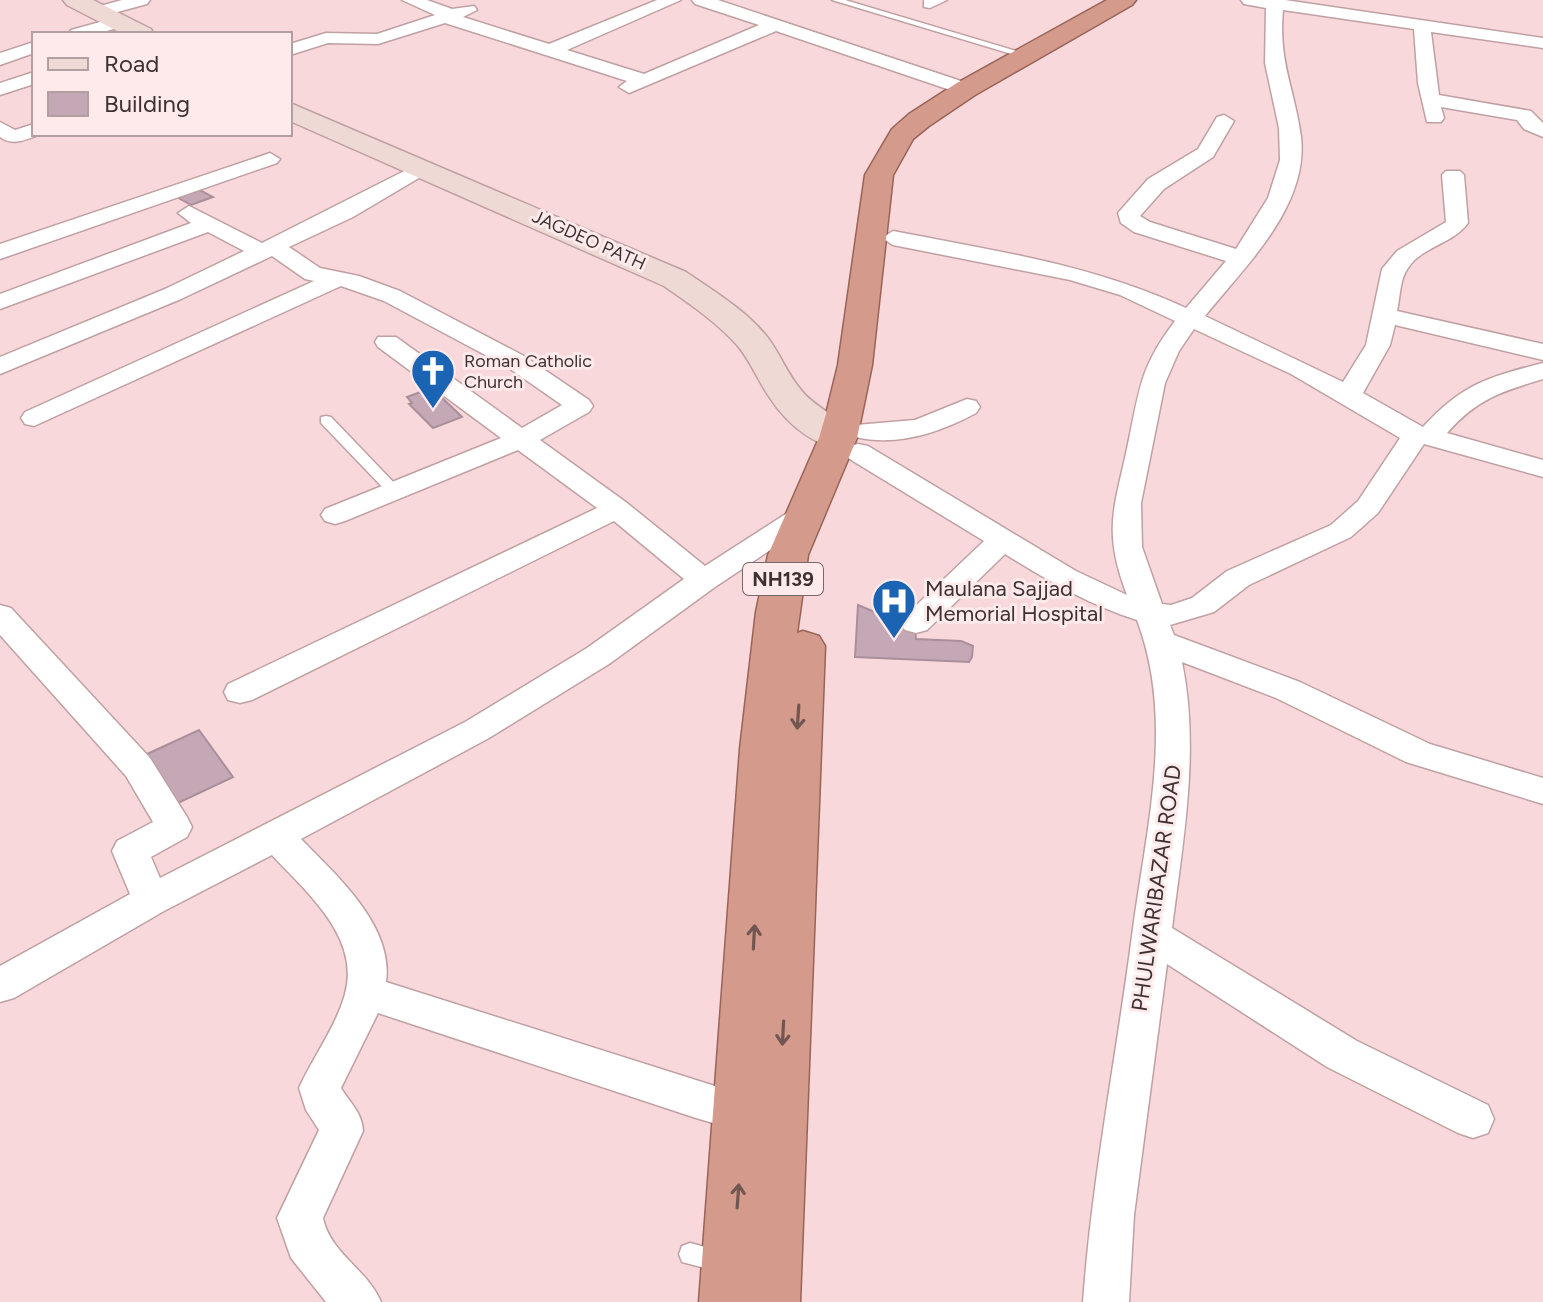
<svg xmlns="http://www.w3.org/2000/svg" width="1543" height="1302" font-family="Figtree,sans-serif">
<rect width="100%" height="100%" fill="#f9d8db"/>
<path fill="#c4a8b5" stroke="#aa8f9b" stroke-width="2" d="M194,187l19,10 -22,8 -18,-10z
M426,390l6,6 6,-2 24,23 -29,11 -24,-24 3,-1 -5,-6z
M858,605l57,24 1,10 45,2 12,5 -1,11 -3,5 -114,-5z
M199,730l34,47 -55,26 -33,-48z"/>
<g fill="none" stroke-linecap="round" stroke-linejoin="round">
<g stroke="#bfa0a3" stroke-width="3">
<path id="service" d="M832,0h13l188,56 -8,2z
M326,416l5,1 68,71 2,3 -2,3h-10l-68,-71v-6z
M690,1243l42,11 4,8 -4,8 -8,3 -42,-11 -3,-8 3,-8z"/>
</g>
<g stroke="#bfa0a3" stroke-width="3">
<path id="minor" d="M122,0h28l-3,4 -48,13 -9,-5 3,-4z
M402,0h25l25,9 22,-3 3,4 -14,7 86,27 108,-44h24l-114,50 77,24 115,-49 -64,-21 -3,-4h26l255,85 3,4 -3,4h-14l-183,-62 -147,62 -10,-6 8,-6 -182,-58 -67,21 -50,-1 -38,12v-11l36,-11 51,1 58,-19z
M924,0h23l-17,8 -6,-1z
M1241,0h44l258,38v10l-112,-16 8,63 92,16 12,12v14l-19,-8 -7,-9 -76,-13 3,11 -3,4h-14l-9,-39 -4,-54 -131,-19c-5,52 12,80 18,127 8,70 -57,130 -96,179l138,66 23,-37 16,-76 15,-18 49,-29 -4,-47 4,-4h14l4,4 4,48c-15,21 -47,24 -60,45 -8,10 -8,30 -11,43l146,33v16l-148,-35 -5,20 -27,48 60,34c39,-43 65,-50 120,-64v16c-43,13 -66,20 -96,54l96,27v17l-119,-33 -46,69 -27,24 -102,48 -35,27 -44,13 4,10 126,47 130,62 113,34v26l-137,-42 -130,-64 -94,-36c18,88 1,178 -10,266l185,113 131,64 6,14 -6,14 -15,5 -15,-5 -131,-66 -160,-103 -33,251 -5,87h-46c9,-123 33,-244 49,-366 13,-104 44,-213 5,-316 -48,-15 -90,-40 -132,-66l-78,76 -11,3 -11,-3 -5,-7 5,-7 79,-75 -136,-83 -4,-6 4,-6 10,-2 10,2 208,125 51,24c-26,-68 -11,-90 2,-156 11,-53 12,-73 46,-118l-55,-26 -50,-15 -177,-35 -11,-7 11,-7c102,20 198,33 293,77l40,-47 -92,-29 -13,-9 -3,-10 30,-34 50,-30 19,-32 7,-2 10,6 -21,36 -49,32 -24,27 10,6 86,27 32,-51 12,-38 -1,-32 -14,-65 1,-55 -22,-4zM1194,329l97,45 109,64 -42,63 -27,24 -104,46 -35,27 -21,7 -9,-1 -20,-57 -1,-44 24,-120 14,-32z
M118,17l6,1 3,4 -3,4 -28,8h-28l3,-4z
M34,42v11l-34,12v-12z
M34,72v12l-34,11v-12z
M0,122l15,8 19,-6v10h7c-14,5 -27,13 -41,3z
M270,153l10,6 -3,4 -277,96v-15z
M422,162l10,6 -3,4 -76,45 -64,30 31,21 39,8 41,15 124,65 65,44 4,6 -4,6 -49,28 87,63 78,63 90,-58 10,-3 10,3 4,6 -4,6 -100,67 -106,77 -120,74 -188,101c36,37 93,87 85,143l373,118 6,13 -6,13 -15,6 -48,-14 -318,-105 -37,75c9,15 21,24 22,43l-40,87c7,35 45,52 58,84h-55l-35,-44 -14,-40 42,-88 -13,-20 -7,-22c14,-31 37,-61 46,-94 16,-57 -39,-102 -73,-139l-108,56 -150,87 -14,4v-36l130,-72 -18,-43 5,-10 36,-19 -27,-46 -126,-141v-30l11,3 139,150 37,59 5,10 -5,10 -36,20 9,21 305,-156 122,-74 97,-69 -70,-58 -362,179 -12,3 -12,-3 -4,-8 4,-8 369,-176 -79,-58 -173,71 -10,3 -10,-3 -4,-6 4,-6 176,-71 -123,-91 -3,-5 3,-5h18l126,91 40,-23 -56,-39 -122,-65 -43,-15 -307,140 -9,-2 -4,-6 4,-6 289,-131 -9,-2 -33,-23 -91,43 -181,75v-17l165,-68 79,-38 -36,-19 -208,77v-15l191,-71 -13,-10 11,-7 73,37z
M967,399l9,2 4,6 -4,6c-35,19 -79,34 -120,24l-3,-6 3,-6 59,-5z"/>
</g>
<g stroke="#bfa0a3" stroke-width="3">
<path id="secondary" d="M63,0h30l58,29 3,5h-31l-56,-29z
M290,103l396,169c29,20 60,38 82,66 12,16 20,37 33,52 15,19 42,28 56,48l-6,8c-31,8 -65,-23 -81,-48 -12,-17 -20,-38 -33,-53 -22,-24 -47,-41 -73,-59l-374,-165z"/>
</g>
<g stroke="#986459" stroke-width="3">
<path id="trunk" d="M1107,0h29l-4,5 -157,90 -46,31 -16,13 -20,36 -21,190 -10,49 -5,24 -49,117 -11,78 6,-2 16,5 6,10 -25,656h-101l41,-553 16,-137 12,-57 51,-117 7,-24 12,-49 27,-190 27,-46 17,-15 48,-31z"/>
</g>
<use href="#service" fill="#fff" fill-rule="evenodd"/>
<use href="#minor" fill="#fff" fill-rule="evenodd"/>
<use href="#secondary" fill="#efd9d4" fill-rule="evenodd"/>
<use href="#trunk" fill="#d49a8b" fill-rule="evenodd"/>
</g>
<defs><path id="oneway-shaft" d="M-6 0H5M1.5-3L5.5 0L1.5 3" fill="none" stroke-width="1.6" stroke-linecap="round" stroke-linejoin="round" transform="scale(2)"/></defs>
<g stroke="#725651">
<use href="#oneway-shaft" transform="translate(798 717) rotate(94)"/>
<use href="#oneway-shaft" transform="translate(754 937) rotate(-87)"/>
<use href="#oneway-shaft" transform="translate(783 1033) rotate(93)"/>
<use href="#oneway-shaft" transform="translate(738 1196) rotate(-86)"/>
</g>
<defs>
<g id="church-pin" transform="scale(2.3)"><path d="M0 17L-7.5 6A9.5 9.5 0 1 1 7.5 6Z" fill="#1b63b3" stroke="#fee9eb"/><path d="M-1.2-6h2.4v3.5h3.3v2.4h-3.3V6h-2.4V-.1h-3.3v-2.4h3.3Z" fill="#fff"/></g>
<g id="hospital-pin" transform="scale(2.3)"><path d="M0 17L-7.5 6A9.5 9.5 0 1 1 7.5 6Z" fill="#1b63b3" stroke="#fee9eb"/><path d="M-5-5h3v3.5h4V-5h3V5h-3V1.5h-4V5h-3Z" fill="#fff"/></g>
</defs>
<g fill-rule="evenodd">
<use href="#church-pin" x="433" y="371"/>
<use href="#hospital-pin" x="894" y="601"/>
</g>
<g text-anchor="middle" stroke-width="6" stroke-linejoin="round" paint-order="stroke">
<g font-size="18" fill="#3d3132" stroke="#fee9eb">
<text transform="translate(589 240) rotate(24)" y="6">JAGDEO PATH</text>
</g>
<g font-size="18" fill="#3d3132" stroke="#fee9eb" text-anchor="start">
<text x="464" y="367">Roman Catholic<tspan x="464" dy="21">Church</tspan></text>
</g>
<rect fill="#fee9eb" stroke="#77686a" stroke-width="2" x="743" y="563" width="80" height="32" rx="6"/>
<g font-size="20" font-weight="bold" fill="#3d3132">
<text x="783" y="586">NH139</text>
</g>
<g font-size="22" fill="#3d3132" stroke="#fee9eb" text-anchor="start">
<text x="925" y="596">Maulana Sajjad<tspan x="925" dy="25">Memorial Hospital</tspan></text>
</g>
<g font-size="22" fill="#3d3132" stroke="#fee9eb">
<text transform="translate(1156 888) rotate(-82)" y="8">PHULWARIBAZAR ROAD</text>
</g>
</g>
<rect x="32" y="32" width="260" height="104" fill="#fee9eb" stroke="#b19fa1" stroke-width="2"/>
<rect x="48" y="58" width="40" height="12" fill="#efd9d4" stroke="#b19fa1" stroke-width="2"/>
<text x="104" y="72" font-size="24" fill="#3d3132">Road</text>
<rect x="48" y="92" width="40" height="24" fill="#c4a8b5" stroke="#b19fa1" stroke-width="2"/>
<text x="104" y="112" font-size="24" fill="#3d3132">Building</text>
</svg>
